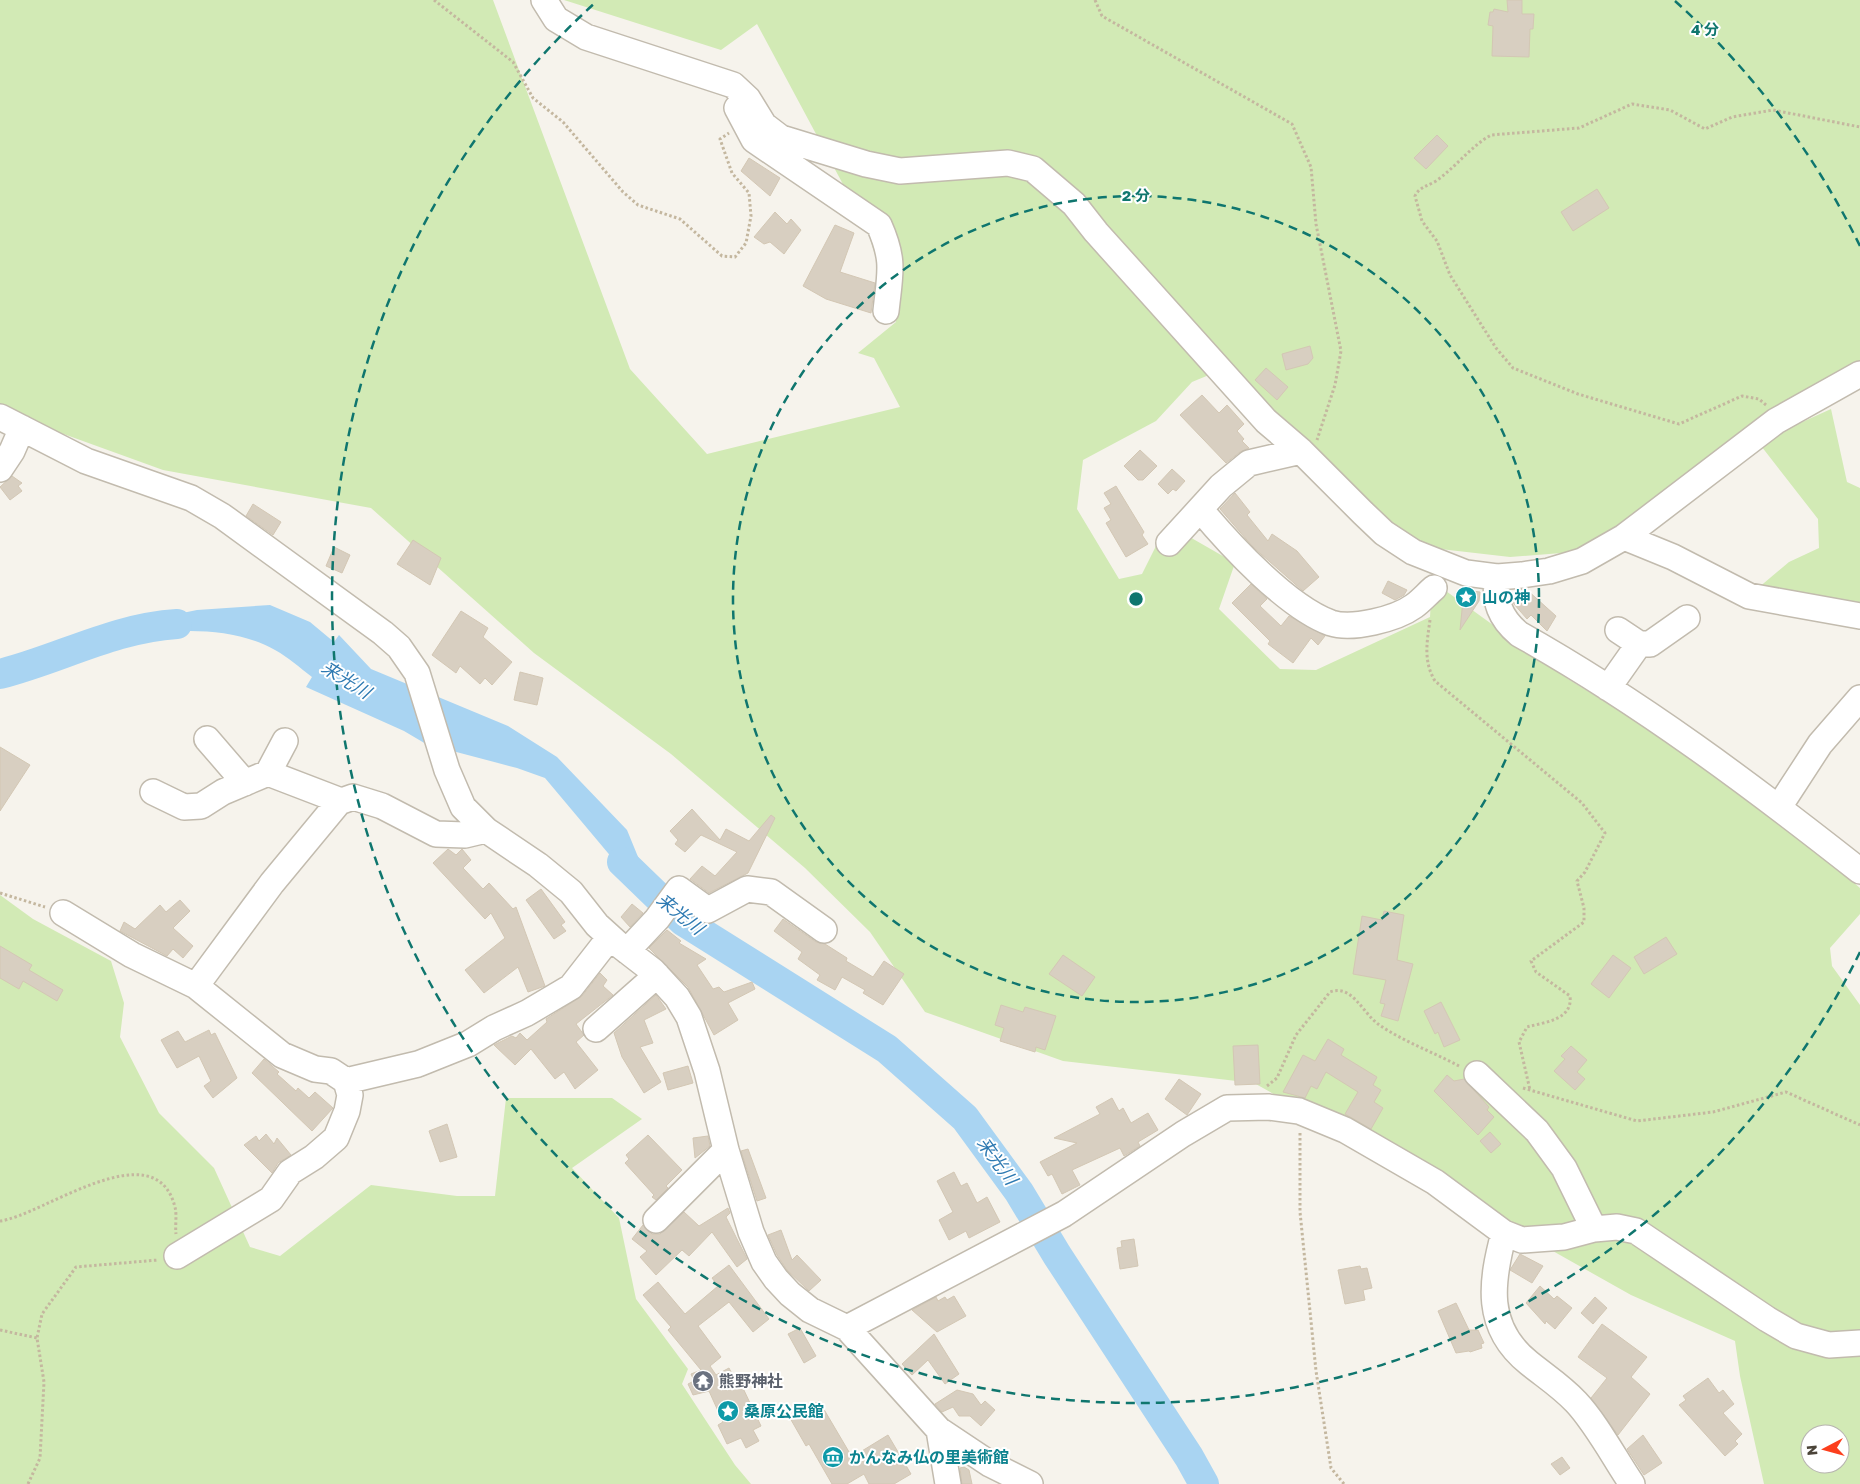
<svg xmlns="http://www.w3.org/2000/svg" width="1860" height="1484" font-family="'Golos Text','Noto Sans JP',sans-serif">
<rect width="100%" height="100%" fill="#f6f3ec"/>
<path fill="#d2eab5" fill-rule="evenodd" d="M0,0h493l137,369 77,85 193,-47 -26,-49 -16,-5 38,-31 -29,-93 -110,-205 -36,26 -157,-50h1296v376l-216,149 -70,27 -64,5 -96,-11 -193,-176 -29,12 -36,39 -73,39 -6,49 42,70 23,-5 25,-50 68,39 -16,46 61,60 36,1 114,-53 2,-36 136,98 168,103 124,106v26l-30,34 2,18 28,39v479h-96l-24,-108 -5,-35 -104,-46 -377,-212 -191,-22 -138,-49 -55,-80 -65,-64 -134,-114 -137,-101 -163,-145 -208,-38 -163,-59zM1810,1434h30v30h-30z
M1831,409l16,73 13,6v127l-109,-21 38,-32 30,-14 -1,-29 -60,-77z
M0,895l33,24 78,42 13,42 -4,34 39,76 55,55 36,79 30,9 91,-71 86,11h38l11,-98h106l30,21 -70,49 47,50 17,81 52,70 -6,15 53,81 16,19h-751z"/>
<path fill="#a9d4f2" d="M270,605l40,17 24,20 5,-7 32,34 137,57 49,31 70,73 25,61 -13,-1 -94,-112 -28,-10 -91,-24 -22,-13 -98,-44 6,-10c-12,-9 -24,-20 -37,-27 -45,-25 -102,-21 -150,-13l28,-18 44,-9z"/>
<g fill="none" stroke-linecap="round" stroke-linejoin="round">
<path stroke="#a9d4f2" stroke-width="30" d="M0,674c60,-15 113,-46 177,-50
M622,862l61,59 204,128 78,69 54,74 38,63 132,202 15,27"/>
</g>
<path fill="#d8cfc1" stroke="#d3c7b4" d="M1507,0h15v14h12l-1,15h-3l-1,28 -37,-1 1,-30 -5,-1 2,-13h3l1,-3 14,3z
M1437,135l11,11 -22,23 -12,-11z
M749,158l31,20 -10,18 -29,-25z
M1597,189l12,19 -36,23 -12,-19z
M775,212l12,12 4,-5 10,11 -17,24 -14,-12 -6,2 -10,-7z
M835,225l19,8 -14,39 35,11 -4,30 -45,-14 -23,-13z
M1310,346l3,12 -5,6 -22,6 -4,-16z
M1266,368l22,19 -11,13 -22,-20z
M1202,395l17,18 8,-8 17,19 -7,7 7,8 -2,2 7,7 -9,4 -14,11 -46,-48z
M1140,450l17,16 -14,14h-5l-14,-14z
M1172,469l13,12 -9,10 -3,-2 -5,5 -10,-10z
M12,476l10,7 -4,3 4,5 -12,9 -10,-13z
M1116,486l28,46 -2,3 6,9 -22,13 -20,-34 5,-3 -7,-12 7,-4 -7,-11z
M1235,493l15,19 -3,3 21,26 4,-7 25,17 22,26 -16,14 -50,-44 -33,-38z
M253,504l28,18 -8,13 -27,-19z
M413,540l28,18 -11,27 -33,-21z
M334,547l16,8 -8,18 -16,-7z
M1388,581l19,9 -3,5 -9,5 -13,-7z
M1251,584l16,15 -7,7 21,20 8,-10 36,20 -7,9 -7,-7 -18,25 -25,-19 2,-3 -38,-38z
M1526,589l30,27 -9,15 -16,-16 -4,4 -14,-16 -2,-6 8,-7z
M1464,590l16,2 -1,9 -19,29z
M461,611l27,17 -5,9 29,25 -20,23 -7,-7 -5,6 -20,-18 -4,7 -24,-18z
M520,672l23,6 -6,27 -23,-5z
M0,747l30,18 -30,46z
M692,809l28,31 6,-11 23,12 22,-26 4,3 -27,55 -39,20 -19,-14 12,-13 13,10 22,-24 -36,-17 -16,17 -10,-8 3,-4 -8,-9z
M448,849l8,6 6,-6 9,11 -8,8 20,21 6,-6 24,26 3,-2 29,79 -17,6 -10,-25 -34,26 -19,-23 40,-32 -14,-25 -6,6 -52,-56z
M541,889l24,33 -4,3 5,6 -12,8 -28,-39z
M180,900l10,11 -17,17 20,18 -10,12 -10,-9 -6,7 -47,-25 4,-9 11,7 25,-24 6,7z
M632,904l11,9 -13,14 -9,-10z
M1384,911l20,4 -7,45 16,4 -15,57 -17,-5 4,-12 -5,-1 6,-23 -33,-6 9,-58 20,4z
M783,919l33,23 9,2 22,14 -1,3 27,16 11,-16 20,13 -21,31 -20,-12 2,-3 -23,-13 -7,13 -18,-10 3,-5 -22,-16 4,-7 -28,-21z
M667,930l14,11 -2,2 27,16 -9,6 16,24 6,-2 5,5 28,-10 3,7 -27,14 10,17 -24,15 -26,-48 -39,-39z
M1666,937l11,17 -33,20 -10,-17z
M0,946l32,19 -3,5 34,20 -6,11 -34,-20 -4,8 -19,-11z
M1063,955l32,22 -13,19 -33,-22z
M1613,955l18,13 -22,30 -18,-14z
M600,973l7,7 -4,6 10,9 -37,29 8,11 -8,7 22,28 -23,19 -11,-17 -9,7 -24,-30 -16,16 -21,-20 18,-9 4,2 4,-5 7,7 20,-18 -1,-3 36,-23z
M656,995l10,14 -22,11 9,23 -13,4 21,35 -17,11 -22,-36 -8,-24z
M1441,1002l19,38 -16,7 -6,-15 -3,2 -11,-23z
M1001,1005l22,7 2,-5 31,9 -11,34 -9,-3 -1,5 -35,-11 4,-13 -9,-3z
M209,1030l2,5 4,-2 22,45 -24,20 -9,-12 7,-5 -12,-25 -22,12 -16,-28 17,-9 7,11z
M1328,1039l16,10 -3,6 36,22 -4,8 8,5 -7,12 9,6 -12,21 -26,-15 13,-22 -32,-20 -9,17 -6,-3 -6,12 -22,-6 20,-37 12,6z
M1258,1045l2,39 -25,1 -2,-39z
M1571,1046l16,14 -10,12 8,7 -10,11 -21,-19 11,-12 -4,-3z
M264,1059l15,13 -2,2 19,17 2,-3 11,10 6,-6 18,16 -21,23 -60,-58z
M688,1066l5,17 -25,7 -5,-17z
M1447,1075l7,6 10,-2 25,28 -2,3 7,7 -16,18 -44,-44z
M1179,1079l22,15 -14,21 -22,-16z
M1112,1098l7,13 4,-3 8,15 17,-10 10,17 -20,12 2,4 -16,10 -4,-8 -48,22 8,15 -18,9 -10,-20 -4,2 -8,-14 37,-19 -23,-5 46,-24 -4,-7z
M447,1124l10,33 -17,5 -11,-31z
M1490,1132l11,12 -10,9 -11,-12z
M266,1134l8,10 3,-6 14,17 -13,8 -6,10 -28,-28 12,-9 3,5z
M648,1135l34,35 -16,16 2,2 -12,12 -4,-3 2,-2 -29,-32 4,-4 -3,-4z
M708,1136l2,10 -15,12 -2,-20z
M748,1149l18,49 -9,3 -16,-50z
M954,1172l7,14 6,-3 10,20 10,-6 13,25 -31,16 -3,-7 -17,9 -10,-20 14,-8 -16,-31z
M728,1208l2,5 -4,4 21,42 -10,8 -25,-35 -23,24 -7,-6 -26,25 -16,-18 7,-6 -15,-12 11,-14 9,9h8l24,-22 15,14z
M781,1230l11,30 5,-5 24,25 -12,11 -22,-21 -10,-15 -9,-20z
M1134,1239l4,27 -18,3 -3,-21 5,-1 -1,-6z
M1520,1254l23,12 -11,17 -22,-13z
M729,1265l40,54 -16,13 -24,-30 -31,24 23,31 -11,9 6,9 13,-7 9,18 3,-2 20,42 -8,4 6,11 -13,7 -5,-10 -14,6 -9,-19 5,-3 -14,-31 -16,4 -5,-11 6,-3 -3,-7 10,-4 -33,-40 3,-3 -28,-32 15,-13 27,32 33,-28 -6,-8z
M1360,1266l1,3 6,-1 5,20 -9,2 2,10 -20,4 -7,-34z
M1540,1286l14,13 3,-3 15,12 -17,21 -9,-8 -1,3 -19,-21z
M954,1296l12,20 -29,16 -25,-22 24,-13 2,4 7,-4 2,3z
M1595,1297l12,11 -14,16 -12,-11z
M1456,1303l13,27h9l6,13 -3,1 1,4 -12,4 -1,-1 -13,2 -18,-42z
M1602,1324l45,33 -16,20 19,17 -32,41 -27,-37 16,-20 -29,-21z
M800,1328l16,28 -12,7 -16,-29z
M934,1334l25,40 -14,10 -17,-24 -16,15 -10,-11z
M1708,1378l11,15 4,-3 11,14 -11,9 19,21 -7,7 3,3 -13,12 -46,-51 7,-5 -3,-4z
M957,1390l16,4 8,11 4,-4 10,9 -14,16 -11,-10h-11l-6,-9 -11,5 -7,-8z
M819,1401l33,56 36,-22 23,39 -17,10h-25l-5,-10 -17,10h-15l-23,-40 -3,2 -16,-28z
M1643,1435l19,28 -18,12 -17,-26z
M1562,1457l8,11 -10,7 -9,-11z
M964,1467l5,3 3,14h-10l-2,-16z"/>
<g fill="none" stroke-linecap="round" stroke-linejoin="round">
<g stroke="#c2bbae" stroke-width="28">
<path id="minor" d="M544,0l12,19 30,18 147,48 15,14 16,26 17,13 85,26 34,7 108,-8 25,6 41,35 22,28 170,189 35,30 62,62 21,20 29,19 53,21 31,4 25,-2 27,-4 33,-10 42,-24 152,-116 84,-47
M737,108l17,32 125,85c16,36 11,48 7,86
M0,417l86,44 105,37 31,18 161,117 16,14 18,26 30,97 16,37 23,23 52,35 33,27 26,33 21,19 35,27 24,26 12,20 18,54 19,79 25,82 13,30 12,17 14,15 20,16 37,18 92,102 51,34 40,20
M0,469l12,-18 10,-23
M1200,509c30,36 87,98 131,114 21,7 65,-4 83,-17 7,-5 13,-12 20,-18
M1624,537l49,20 76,39 111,20
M1169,543l52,-57 28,-23 52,-12
M1497,577c-3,25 3,41 22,57 121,68 232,151 341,237
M1618,630l21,14
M1608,688l31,-44h11l37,-26
M207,739l38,44
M268,773l17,-32
M153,792l31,15 17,-1 22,-14 45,-19 73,28
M1779,807l41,-63 40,-46
M63,913l69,42 64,31 86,69 33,14 16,2 15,10 4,14 -3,16 -11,27 -22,19 -24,15 -19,27 -94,57
M627,951l30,-32 22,-30 29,21 39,-21 24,3 53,38
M196,986l76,-103 67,-81 14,-5 29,9 54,28 29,1 21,-5
M596,1029l61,-54
M1477,1074l60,57 27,37 30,61
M346,1081l72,-17 50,-20 26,-16 33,-15 44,-26 39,-50
M656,1220l70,-70
M1504,1233c-13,49 -20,94 25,130 16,13 32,23 47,39 20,21 39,57 56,82
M847,1328l217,-114 119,-80 44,-26 41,-1 31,4 46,19 90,52 69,51 18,7 42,-3 30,-8 23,-2 19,4 131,88 29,17 33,9 31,-2
M939,1430l9,54"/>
</g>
<path stroke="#c4b79f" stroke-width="3" stroke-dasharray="2.5 2.5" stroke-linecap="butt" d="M434,0l79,62 20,36 30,24 60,70 15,13 42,14 42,37 13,1 11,-14 5,-27 -2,-23 -17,-20 -12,-34 9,-6
M1095,0l7,16 190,108 19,43 5,57 25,127 -6,34 -18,55
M1766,405l-7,-6 -17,-3 -63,28 -101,-30 -65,-26 -17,-20 -46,-73 -13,-34 -15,-20 -7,-25c4,-9 13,-10 21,-15 20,-14 34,-34 55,-46l88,-7 53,-24 38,6 35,19 27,-12 41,-7 87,17
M1430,620c-3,22 -7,41 5,61l147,122 23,30 -20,39 -8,9 7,27v14l-53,39 5,11 34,24c3,24 -25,26 -43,31l-8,15 11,48
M0,893l45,14
M1267,1086l10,-8 19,-43 34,-43c22,-8 32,20 48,32 24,17 55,28 81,42
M1523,1088l114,33 76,-9 73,-20 74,33
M1300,1133v79l16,159 15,97 13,16
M0,1221c42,-5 155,-92 175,-14 2,8 0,19 1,27
M0,1330l37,8
M28,1484l12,-26 4,-76 -7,-44 5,-24 34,-47 82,-7"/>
<use href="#minor" stroke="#fff" stroke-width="25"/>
</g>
<g fill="none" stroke="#0f766e" stroke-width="2.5" stroke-dasharray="9 6">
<circle cx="1136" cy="599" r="403"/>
<path d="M1860 952A805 805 0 1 1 597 1M1675 1A805 805 0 0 1 1860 246"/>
</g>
<defs>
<g id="sight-disc" transform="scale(1.125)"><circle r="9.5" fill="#0f9aa8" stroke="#fff"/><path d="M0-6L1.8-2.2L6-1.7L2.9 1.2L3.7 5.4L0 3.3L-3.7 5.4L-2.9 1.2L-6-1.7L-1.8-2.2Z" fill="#fff"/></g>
<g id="temple-disc" transform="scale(1.125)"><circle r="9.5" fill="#6b7280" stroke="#fff"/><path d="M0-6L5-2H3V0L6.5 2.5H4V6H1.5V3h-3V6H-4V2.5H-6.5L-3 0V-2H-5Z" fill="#fff"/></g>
<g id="museum-disc" transform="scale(1.125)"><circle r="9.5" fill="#0f9aa8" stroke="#fff"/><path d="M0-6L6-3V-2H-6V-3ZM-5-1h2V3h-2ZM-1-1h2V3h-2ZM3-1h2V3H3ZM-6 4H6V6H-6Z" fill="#fff"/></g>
</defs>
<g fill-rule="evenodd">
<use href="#sight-disc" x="1466" y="597"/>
<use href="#temple-disc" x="703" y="1381"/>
<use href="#sight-disc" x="728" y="1411"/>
<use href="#museum-disc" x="833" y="1457"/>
</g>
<g text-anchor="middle" stroke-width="4" stroke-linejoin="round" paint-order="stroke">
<g font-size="16" font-weight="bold" fill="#0d838f" stroke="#fff" text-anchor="start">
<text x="1482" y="603">山の神</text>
<text x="744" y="1417">桑原公民館</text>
<text x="849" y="1463">かんなみ仏の里美術館</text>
</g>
<g font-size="16" font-weight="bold" fill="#5b616d" stroke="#fff" text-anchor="start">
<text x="719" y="1387">熊野神社</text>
</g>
<g font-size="18" font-style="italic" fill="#2e7ab2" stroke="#fff">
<text transform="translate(346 680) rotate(32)" y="6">来光川</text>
<text transform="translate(680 914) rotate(39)" y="6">来光川</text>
<text transform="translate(997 1161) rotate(54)" y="6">来光川</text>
</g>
</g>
<circle cx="1136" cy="599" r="8" fill="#0f766e" stroke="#fff" stroke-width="2.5"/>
<g font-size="15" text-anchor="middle" font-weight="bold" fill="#0f766e" stroke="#fff" stroke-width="4" stroke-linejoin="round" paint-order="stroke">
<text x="1705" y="35">4 分</text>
<text x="1136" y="201">2 分</text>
</g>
<g transform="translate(1825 1449) rotate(264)"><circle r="24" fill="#ffffff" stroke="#b7b4b0"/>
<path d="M0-4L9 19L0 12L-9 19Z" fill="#fc3f1d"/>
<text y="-8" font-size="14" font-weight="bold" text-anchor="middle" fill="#4b4439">N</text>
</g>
</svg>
